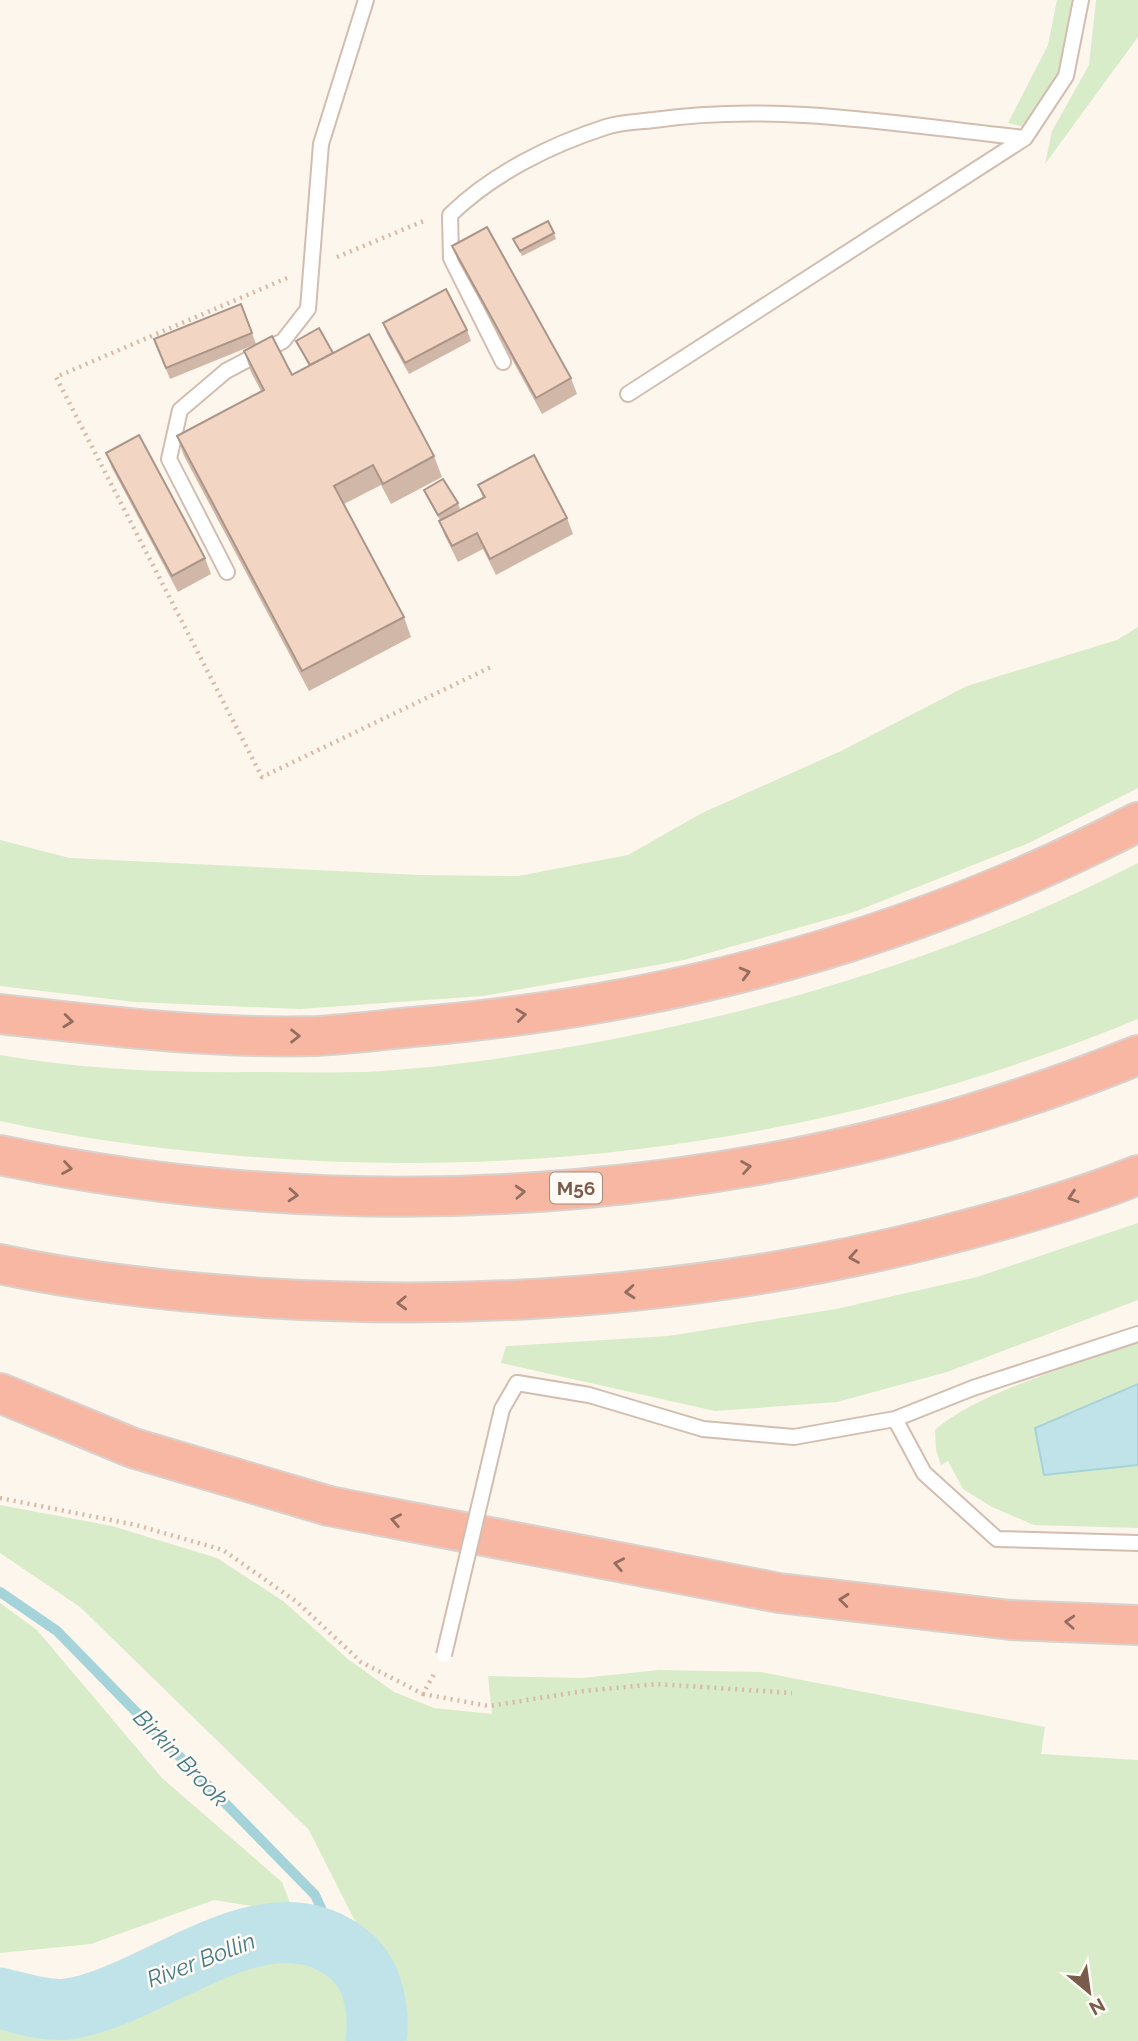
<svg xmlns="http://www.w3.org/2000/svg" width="1138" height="2041" font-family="Raleway,sans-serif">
<rect width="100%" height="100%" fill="#fdf6ec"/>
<path fill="#d8ecc9" d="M1057,0h16l-10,71 -36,57 -19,-5 40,-78z
M1096,0h42v37l-93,127 7,-33 37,-66z
M1138,627v161l-109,55 -175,69 -170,48 -201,36 -183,13 -165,-7 -135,-16v-146l70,18 349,17 99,1 110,-21 74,-42 139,-62 126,-65 150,-46z
M1138,863v156c-287,118 -599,164 -908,136 -77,-7 -154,-17 -230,-34v-66c85,15 172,18 258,17 35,0 71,1 106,0 79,-4 157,-16 234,-30 187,-35 371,-92 540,-179z
M1138,1223v77l-191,72 -110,30 -122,9 -214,-48 5,-17 162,-10 168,-27 141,-32z
M1138,1342v42l-103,44 9,46 94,-9v63l-104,-3 -42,-18 -29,-18 -15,-28 -7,4 -5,-15 -1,-20c42,-38 147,-67 203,-88z
M0,1505l112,21 105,32 66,43 65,58 46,33 40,16 58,6 -4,-38 94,2 77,-8 102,2 284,55 -4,27 97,6v281h-745l2,-14 -31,-88 -55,-109 -229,-223 -80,-54z
M0,1603l37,27 125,148 120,104 12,31 -80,-13 -123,44 -91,9z
M284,1945l51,12 21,52 -4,32h-352v-33l56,16 71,-21 89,-42z"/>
<path fill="#bfe3e8" stroke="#a5d3da" stroke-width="2" d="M1138,1384v81l-94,10 -9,-47z"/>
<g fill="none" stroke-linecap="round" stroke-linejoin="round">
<path stroke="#a5d3da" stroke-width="10" d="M0,1592l57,39 258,264 23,50"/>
<path stroke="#bfe3e8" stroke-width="61" d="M0,1998c20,5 47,14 68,11 89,-13 200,-125 284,-52 22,19 28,56 24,84"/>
<g stroke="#d1beb0" stroke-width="18">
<path id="lane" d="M503,362l-52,-104 -1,-43c42,-41 100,-70 156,-88 15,-5 32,-5 48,-7 122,-18 249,5 371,18l41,-62 15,-76
M628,394l397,-256
M227,572l-58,-113 11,-49 46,-39 57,-30 25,-32 13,-165 45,-144
M502,1409l15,-26 72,12 114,34 91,8 101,-18 29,54 73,66 141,4
M895,1419l78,-31 165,-54"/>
</g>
<g stroke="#dad1cd" stroke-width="42">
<path id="highway" d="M0,1014c105,12 211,25 317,22 39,-2 79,-8 118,-11 246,-23 483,-89 703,-203
M0,1155c376,79 782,45 1138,-100
M0,1264c87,19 176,28 265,34 227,14 452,-5 673,-61 67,-17 136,-36 200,-62
M0,1393l133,55 196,58 450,87 232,27 127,5"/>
</g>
<path stroke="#d9b8a5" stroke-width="4.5" stroke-dasharray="2 5" stroke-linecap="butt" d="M337,257l89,-37
M287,278l-231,99 206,400 229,-110
M0,1498l136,27 87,25 74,52 64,60 62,32 11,-20
M423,1694l66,12 95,-15 73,-7 135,9"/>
<use href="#lane" stroke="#fff" stroke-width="14"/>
<use href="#highway" stroke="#f7b7a3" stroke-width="38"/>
<g stroke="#d1beb0" stroke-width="18" stroke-linecap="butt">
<path id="lane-bridge" d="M444,1655l58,-246"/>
</g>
<use href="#lane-bridge" stroke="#fff" stroke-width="14"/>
</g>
<path fill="#d1b7a8" d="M554,233l2,6 -34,17 -9,-17z
M452,246l119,132 6,16 -35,20 -84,-153z
M241,304l15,40 -86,35 -16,-40z
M383,323l84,7 4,11 -62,33 -22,-40z
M296,341l37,12 101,103 8,21 -51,27 -10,-19 -37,19 60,113 7,20 -102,54 -125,-235 -7,-20 84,-45 -10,-19 -7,-21 48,24 17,-9z
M106,453l99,105 6,16 -33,18 -66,-124z
M478,485l89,33 6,16 -77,41 -13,-26 -25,13 -13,-26 -6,-15 1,-1 -14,-24 -2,-6 34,13 2,6 -15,8 38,-19z"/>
<path fill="#f3d5c3" stroke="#aa9588" stroke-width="2" d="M548,221l6,12 -34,18 -7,-12z
M487,227l84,151 -35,20 -84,-152z
M446,289l21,41 -62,33 -22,-40z
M241,304l11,29 -86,35 -12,-29z
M319,328l14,25 -23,12 -14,-24z
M369,334l65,122 -51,28 -10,-19 -39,21 70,131 -102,54 -125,-235 87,-46 -20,-39 28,-15 20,39z
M139,435l66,123 -33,18 -66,-123z
M534,455l33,63 -77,41 -13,-26 -25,13 -13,-25 46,-24 -7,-12z
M443,479l15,24 -20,12 -14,-25z"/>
<defs><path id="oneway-chevron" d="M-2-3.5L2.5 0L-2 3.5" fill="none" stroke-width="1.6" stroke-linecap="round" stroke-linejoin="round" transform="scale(1.75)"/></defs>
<g stroke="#936e5e">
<use href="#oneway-chevron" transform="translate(745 973) rotate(-15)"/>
<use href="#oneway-chevron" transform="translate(521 1015) rotate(-7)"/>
<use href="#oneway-chevron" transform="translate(68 1021) rotate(6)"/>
<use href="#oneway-chevron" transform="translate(295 1036)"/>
<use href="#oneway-chevron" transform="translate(746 1167) rotate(-9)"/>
<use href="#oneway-chevron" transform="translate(67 1168) rotate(9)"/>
<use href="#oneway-chevron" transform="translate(520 1192) rotate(-3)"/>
<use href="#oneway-chevron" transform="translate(293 1195) rotate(4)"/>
<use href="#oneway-chevron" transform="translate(1073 1197) rotate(162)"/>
<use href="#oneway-chevron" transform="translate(854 1257) rotate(170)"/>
<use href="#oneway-chevron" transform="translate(630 1292) rotate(175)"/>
<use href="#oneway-chevron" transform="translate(402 1303) rotate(178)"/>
<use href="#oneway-chevron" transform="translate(396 1520) rotate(-169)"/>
<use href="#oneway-chevron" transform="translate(619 1564) rotate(-169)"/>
<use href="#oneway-chevron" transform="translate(844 1600) rotate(-174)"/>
<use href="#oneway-chevron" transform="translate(1070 1622) rotate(-177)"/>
</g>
<g text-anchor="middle" stroke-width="5" stroke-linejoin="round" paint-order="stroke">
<rect fill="#fffaf3" stroke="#a28b7f" stroke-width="2" x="550" y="1172.5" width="52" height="31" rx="5"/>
<g font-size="19" font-weight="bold" fill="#7a5c4d">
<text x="576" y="1195">M56</text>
</g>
<g font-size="23" font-style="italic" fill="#437c86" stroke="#fffaf3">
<text transform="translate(181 1758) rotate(46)" y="8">Birkin Brook</text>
<text transform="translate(201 1960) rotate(-21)" y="8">River Bollin</text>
</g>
</g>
<g transform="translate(1089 1992) rotate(151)" stroke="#fffaf3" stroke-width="5" paint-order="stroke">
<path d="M0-5L12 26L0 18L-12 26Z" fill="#7a5c4d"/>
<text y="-10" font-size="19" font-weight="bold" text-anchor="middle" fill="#7a5c4d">N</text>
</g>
</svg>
